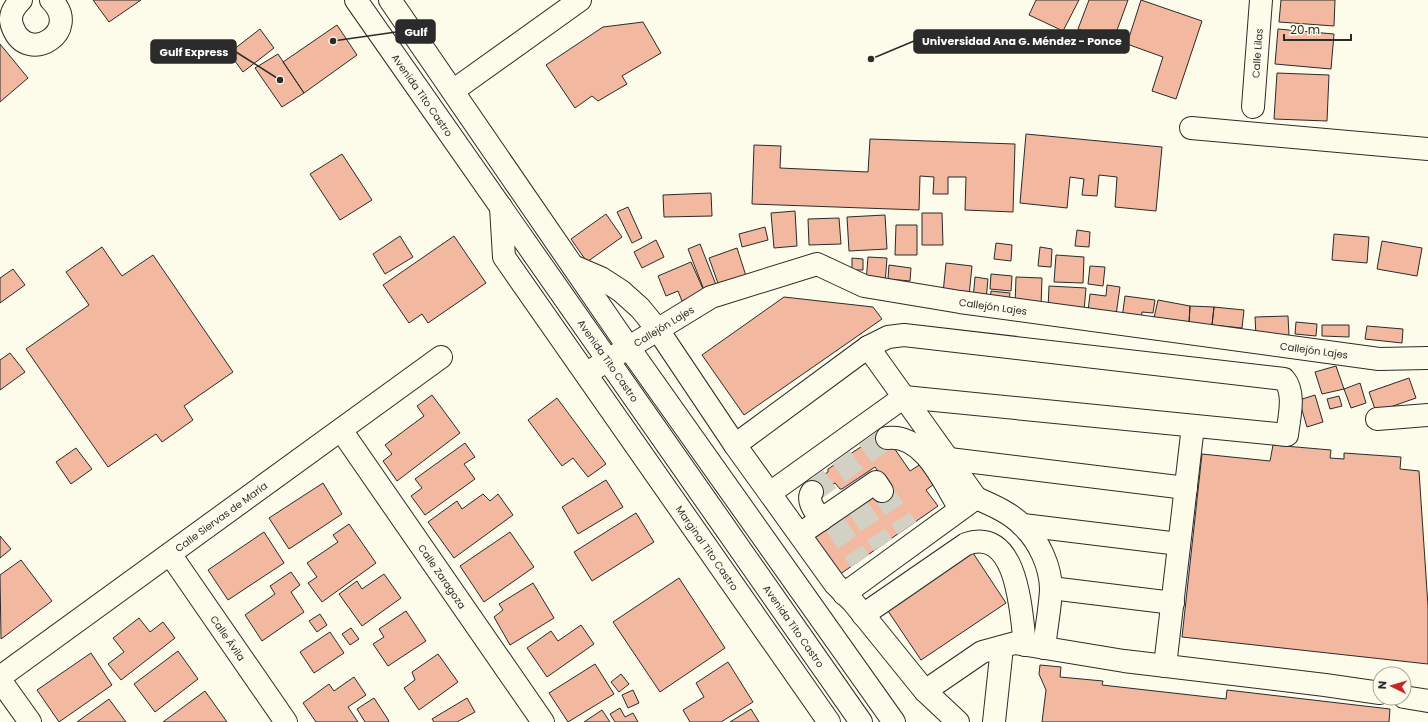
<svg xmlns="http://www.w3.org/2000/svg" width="1428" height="722" font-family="Poppins,sans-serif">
<rect width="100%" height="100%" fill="#fdfbea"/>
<path fill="#f2b8a0" stroke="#2b2b2b" d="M93,0h48l-32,22z
M1036,0h43l-16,31 -34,-16z
M1089,0h39l-15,41 -35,-12z
M1141,0l61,21 -26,78 -24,-8 11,-34 -36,-13z
M1281,0h54l-1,26 -55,-4z
M643,22l18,31 -39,23 5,8 -29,17 -6,-5 -17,12 -29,-43 57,-38z
M337,25l20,30 -53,38 -21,-31z
M260,29l14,19 -31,24 -14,-19z
M1278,29l56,5 -3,35 -56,-5z
M0,44l28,34 -28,24z
M278,54l26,39 -22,14 -27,-39z
M1277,73l52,2 -2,46 -53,-2z
M1026,134l136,13 -6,64 -41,-4 2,-30 -18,-2 -2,21 -15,-1 2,-16 -14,-2 -3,31 -47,-5z
M870,139l145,5 -2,68 -48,-2 1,-33h-18v17h-15l1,-17 -14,-1 -1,34 -167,-6 2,-59 27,1 -1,22 88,4z
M342,154l30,46 -32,20 -30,-46z
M711,193l1,23 -48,1 -1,-22z
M628,207l14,31 -10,5 -15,-31z
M795,211l2,35 -23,2 -3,-35z
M922,213h20l1,32h-21z
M606,214l16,23 -35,25 -16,-23z
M885,215l2,34 -38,2 -2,-34z
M839,218l2,26 -32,1 -1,-26z
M896,225h21v30h-22z
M765,227l3,13 -26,7 -3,-13z
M1077,230l13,2 -1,15 -14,-1z
M1334,234l35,3 -2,26 -35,-3z
M400,236l13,21 -28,17 -12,-20z
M454,236l32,47 -58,40 -6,-9 -13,9 -26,-38z
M656,240l8,17 -22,11 -8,-16z
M1382,241l40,7 -5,28 -40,-7z
M996,243l16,2 -1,16 -17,-2z
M700,244l18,46 -12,5 -18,-46z
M102,247l20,29 31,-21 80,117 -49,34 9,14 -31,22 -6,-8 -48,33 -82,-118 63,-44 -23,-33z
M1040,247l12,2 -1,18 -13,-1z
M737,248l10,31 -27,10 -11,-31z
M1056,255l28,2 -1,26 -29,-1z
M868,257l19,1 -2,26 -19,-2z
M852,258l11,1v11h-11z
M691,262l13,29 -22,10 -4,-10 -12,5 -8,-20z
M946,263l26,3 -3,30 -26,-3z
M889,265l22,3 -1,13 -22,-2z
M1090,266l15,1 -2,19 -15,-2z
M13,269l12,16 -25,18v-25z
M991,274l21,2 -1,15 -21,-2z
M975,277l13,2 -2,21 -13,-1z
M1016,277l26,1 -1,28 -26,-1z
M1107,285l13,2 -4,28 -28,-4 2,-17 16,2z
M1049,286l37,2 -2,23 -36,-2z
M991,291l19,2 -1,10 -19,-1z
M1125,296l30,4 -2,13 -11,-1 -1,10 -19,-4z
M784,297l89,10 9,12 -138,96 -42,-60z
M1158,300l32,6 -1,17 -35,-5z
M1190,306l24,1 -2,18 -23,-2z
M1214,307l30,3 -2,18 -30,-3z
M1288,316l1,20h-33l-1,-19z
M1296,322l21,2 -1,12 -21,-2z
M1322,325h27v12l-27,-1z
M1367,326l36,3 -1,14 -37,-4z
M10,353l15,19 -25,18v-30z
M1336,366l8,23 -22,5 -7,-22z
M1409,378l7,20 -40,14 -7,-20z
M1360,383l6,20 -15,5 -7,-19z
M432,395l28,38 -63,48 -14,-20 9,-7 -7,-9 39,-29 -7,-10z
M1315,395l8,27 -16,5 -8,-27z
M1339,396l3,10 -12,3 -3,-10z
M557,398l49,66 -18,13 -15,-19 -11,8 -34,-46z
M883,432l27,39 14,-9 13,20 -11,8 12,16 -102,71 -26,-36 78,-55 -13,-19 -33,22h-2l-5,-6 -20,14 -8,-11 21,-14v-3z
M465,443l10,14 -11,7 11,15 -50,36 -14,-19 11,-8 -7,-9z
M1273,445l58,5 -1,8 14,1v-6l57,4 -1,12 19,2 9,135v58l-246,-27 20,-183 68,7z
M76,448l16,21 -21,15 -15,-22z
M606,480l17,27 -45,27 -16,-27z
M323,483l19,31 -53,35 -20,-31z
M483,494l7,7 8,-7 15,21 -59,43 -26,-36 29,-21 5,8z
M636,513l18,29 -62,39 -18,-29z
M349,524l27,39 -54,39 -14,-19 9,-6 -10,-14 31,-21 -5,-7z
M264,532l20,31 -56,37 -20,-30z
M510,532l24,35 -50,35 -24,-36z
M0,536l11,13 -11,9z
M971,550l35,53 -85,57 -35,-52z
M21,560l31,41 -51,38 -1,-64z
M291,572l9,13 -9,7 13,20 -42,29 -17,-26 30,-21 -5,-8z
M384,574l17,24 -39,28 -23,-32 18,-13 5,8z
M679,578l46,70 -65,44 -47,-70z
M533,583l21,35 -44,27 -16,-28 9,-7 -4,-6z
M406,611l20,30 -38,25 -15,-22 11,-7 -5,-8z
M320,614l7,11 -10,7 -8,-11z
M139,618l11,14 13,-10 12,16 -54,42 -13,-16 16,-12 -11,-14z
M581,625l13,19 -47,33 -20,-29 24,-17 7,10z
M351,628l8,11 -9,6 -8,-11z
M330,632l14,21 -30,20 -14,-21z
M178,651l20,28 -43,33 -21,-28z
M91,653l21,32 -53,37 -22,-32z
M438,654l20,28 -39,28 -15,-22 11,-8 -3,-8z
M728,662l25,40 -32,20h-31l-7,-12 21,-13 -8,-14z
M595,664l19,30 -46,28 -19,-29z
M1040,665l21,2 -1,10 43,4 -1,4 124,14 1,-9 163,19 -1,13h-347l4,-32 -7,-16z
M621,674l8,10 -10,8 -8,-10z
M354,677l12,18 -18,12 10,15h-42l-13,-19 26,-19 5,7z
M633,690l6,13 -11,5 -6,-13z
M205,691l22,31h-64z
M374,698l15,23 -1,1h-23l-8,-13z
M467,698l8,14 -18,10h-23l-2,-3z
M109,699l17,23h-49z
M620,708l5,9 8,-4 5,9h-23l-5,-8z
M751,709l8,13h-29z
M602,710l8,12h-26z"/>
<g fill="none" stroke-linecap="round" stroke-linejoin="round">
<path stroke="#d3d1c4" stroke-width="22" stroke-dasharray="22 11" stroke-linecap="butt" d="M882,491l25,37
M812,492l75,-54
M858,507l25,38
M835,524l25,37"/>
<g stroke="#2b2b2b" stroke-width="24">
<g id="minor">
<path d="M21,0c-8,8 -13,17 -8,28 15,38 70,3 38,-28"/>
<path d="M454,90l126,-90"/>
<path id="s1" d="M1253,107l8,-107"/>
<path d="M1191,128l237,21"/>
<path id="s2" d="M501,207l3,50 325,465"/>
<path d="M573,266l28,12 20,13 19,17 18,22 77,115 100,139 18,18 72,89"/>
<path id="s3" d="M587,373l124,-76 106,-33 47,22 96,16 419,57 49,-1"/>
<path d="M1377,419l51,-4"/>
<path id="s4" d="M341,430l202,292"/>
<path d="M887,438c37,-5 57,45 73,71"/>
<path d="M735,445l133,-98 108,151 -132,96"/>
<path d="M949,459l237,29"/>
<path d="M812,492c-6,9 4,20 9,28"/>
<path d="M770,493l134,-96 383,38c2,-17 9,-42 -3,-56l-380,-44 -16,2 -20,10"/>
<path d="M976,498c16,7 35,15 47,28 16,15 28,41 28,64 -1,19 -5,39 -7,58"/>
<path d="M1023,525l156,19"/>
<path d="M800,534l76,-52 6,9"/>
<path id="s5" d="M170,554l116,168"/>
<path d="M1051,588l122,15"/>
<path d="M863,615l103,-71c52,-18 55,68 59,101"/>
<path d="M1165,666l28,-240"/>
<path id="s6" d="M0,677l441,-320"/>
<path d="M0,680l30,42"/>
<path d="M1404,697l24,4"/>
<path d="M958,722l-33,-31 57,-39 33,-9 109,18 201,24 55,8"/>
<path d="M994,722l8,-75"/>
</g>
</g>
<g stroke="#2b2b2b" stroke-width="24">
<g id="major">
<path id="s7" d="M356,0l505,722"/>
<path d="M390,0l239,348 265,374"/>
</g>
</g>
<use href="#minor" stroke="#fdfbea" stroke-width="22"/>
<use href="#major" stroke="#fdfbea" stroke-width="22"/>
</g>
<g text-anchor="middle" stroke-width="3" stroke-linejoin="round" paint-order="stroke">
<g font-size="10" fill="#2b2b2b" stroke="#fdfbea">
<text dy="4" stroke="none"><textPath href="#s1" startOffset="54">Calle Lilas</textPath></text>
<text dy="4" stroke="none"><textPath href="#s7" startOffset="116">Avenida Tito Castro</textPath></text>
<text dy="4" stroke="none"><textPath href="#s3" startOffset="439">Callejón Lajes</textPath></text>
<text dy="4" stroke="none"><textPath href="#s3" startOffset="90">Callejón Lajes</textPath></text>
<text dy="4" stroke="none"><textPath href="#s3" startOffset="763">Callejón Lajes</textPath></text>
<text dy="4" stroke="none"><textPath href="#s7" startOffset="440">Avenida Tito Castro</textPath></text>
<text dy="4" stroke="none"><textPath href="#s6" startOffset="273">Calle Siervas de María</textPath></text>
<text dy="4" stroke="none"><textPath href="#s2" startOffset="405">Marginal Tito Castro</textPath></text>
<text dy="4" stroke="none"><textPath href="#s4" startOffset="178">Calle Zaragoza</textPath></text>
<text dy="4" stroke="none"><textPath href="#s7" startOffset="764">Avenida Tito Castro</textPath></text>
<text dy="4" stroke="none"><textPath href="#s5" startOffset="102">Calle Ávila</textPath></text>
</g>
</g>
<path fill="none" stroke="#2b2b2b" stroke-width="1.5" d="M333 41L396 32M871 59L914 41M280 80L236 52"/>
<g fill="#2b2b2b" stroke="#fdfbea" stroke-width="1.5">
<circle cx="333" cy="41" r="4"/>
<circle cx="871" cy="59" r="4"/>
<circle cx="280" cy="80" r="4"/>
</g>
<g fill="#2b2b2b" stroke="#2b2b2b" stroke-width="1.5">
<rect x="396" y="20" width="39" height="23" rx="4"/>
<rect x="914" y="30" width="215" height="23" rx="4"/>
<rect x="151" y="40" width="85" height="23" rx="4"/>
</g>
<g font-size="11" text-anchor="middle" font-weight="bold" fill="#fff">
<text x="416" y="36">Gulf</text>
<text x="1022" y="45">Universidad Ana G. Méndez - Ponce</text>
<text x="194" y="56">Gulf Express</text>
</g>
<g transform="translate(1392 686) rotate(275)"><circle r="19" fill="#fdfbea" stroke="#a9a89e"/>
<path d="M0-3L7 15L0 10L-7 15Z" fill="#c62828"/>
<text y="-6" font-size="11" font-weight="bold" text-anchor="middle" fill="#2b2b2b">N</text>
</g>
<path d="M1284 34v6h67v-6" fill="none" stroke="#2b2b2b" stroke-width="2"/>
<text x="1290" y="34" font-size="12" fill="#2b2b2b" stroke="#fdfbea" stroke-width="3" paint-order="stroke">20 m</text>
</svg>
